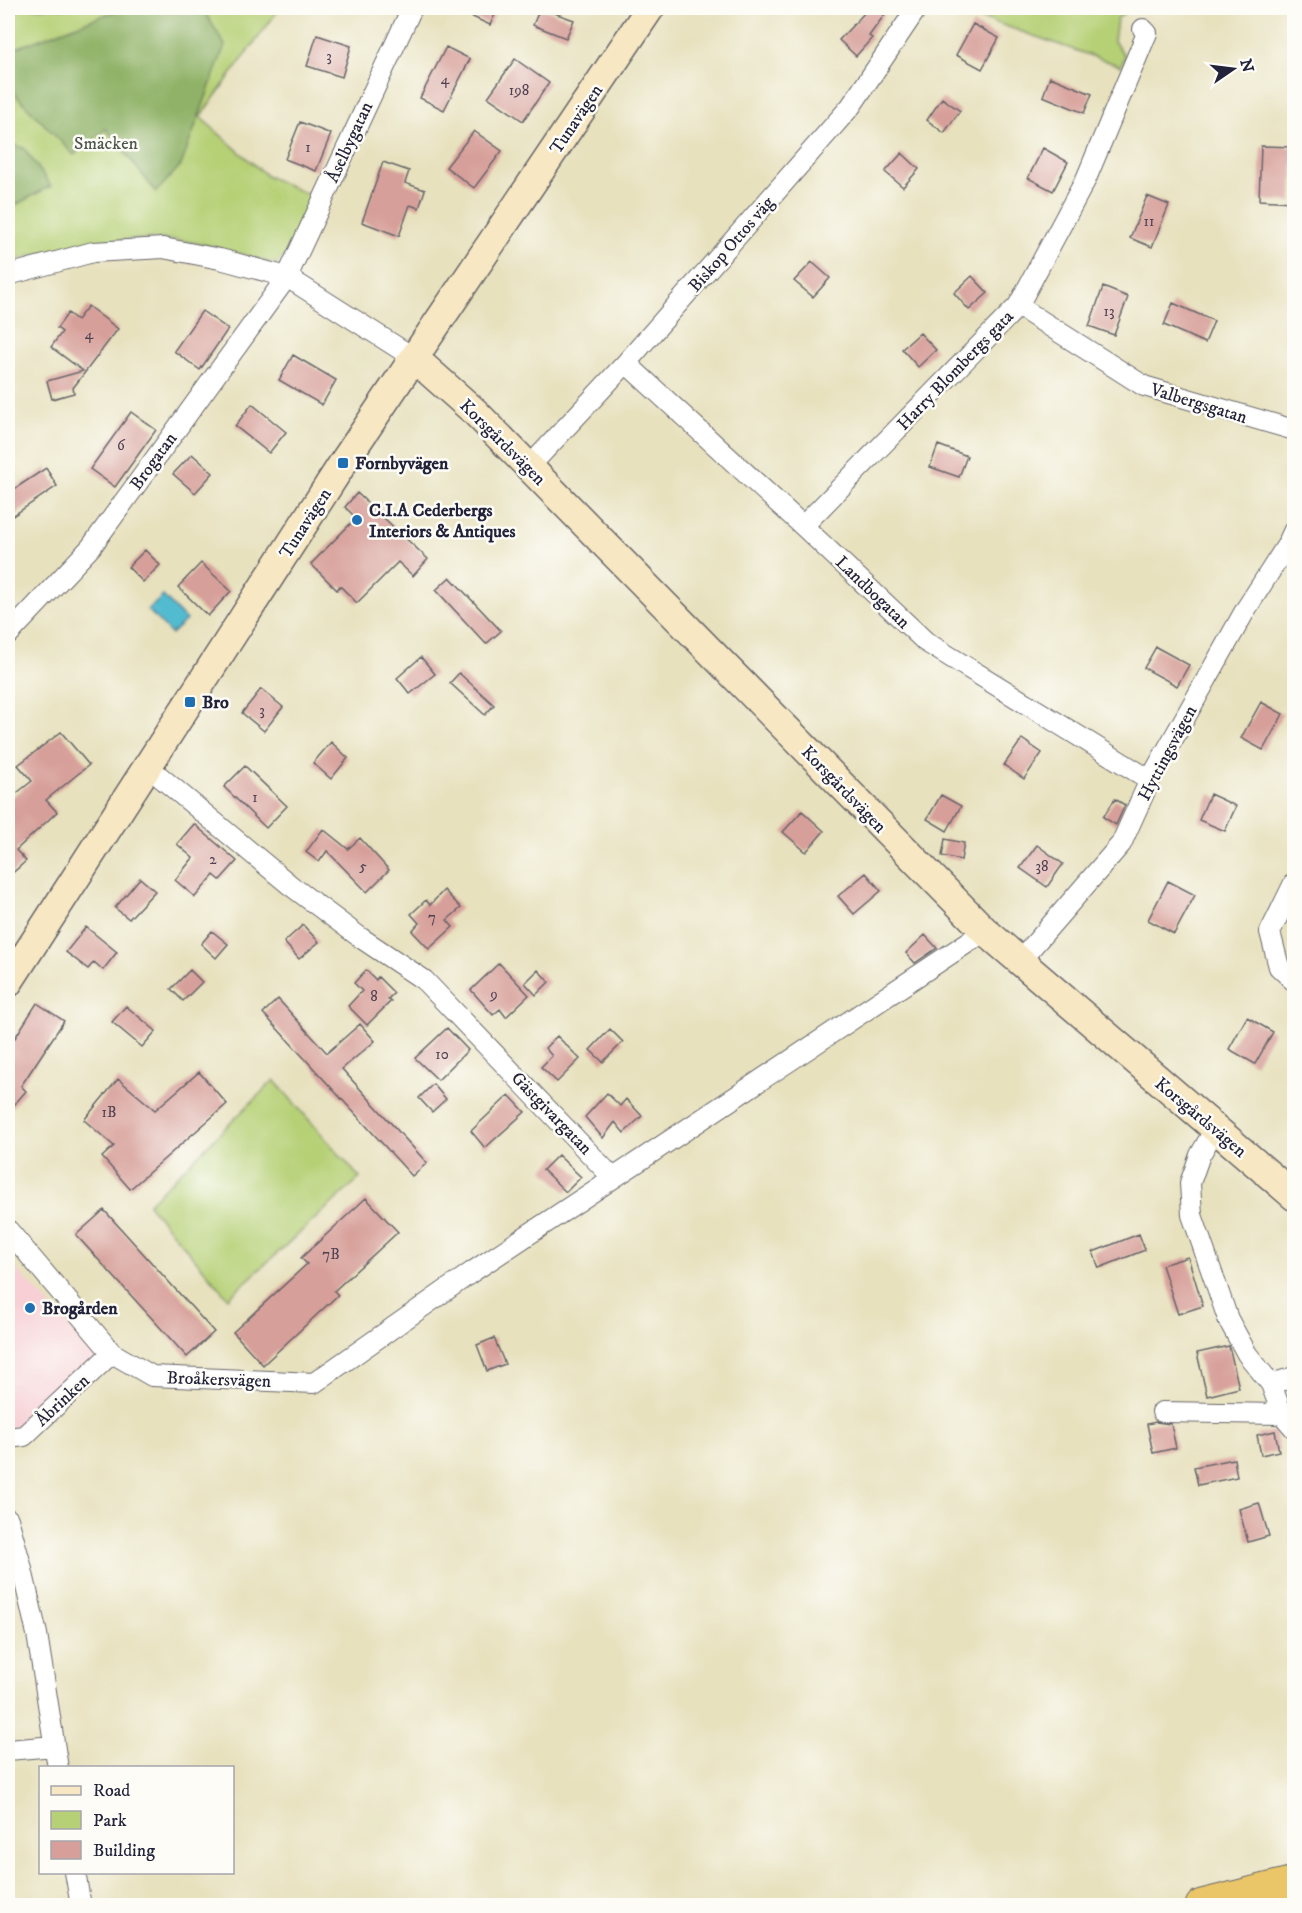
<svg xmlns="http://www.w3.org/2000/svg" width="1302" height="1913" font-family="'IM FELL DW Pica',serif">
<rect width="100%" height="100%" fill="#fdfcf7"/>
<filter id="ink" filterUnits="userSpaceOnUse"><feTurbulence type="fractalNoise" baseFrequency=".0167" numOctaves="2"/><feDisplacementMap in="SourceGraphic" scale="12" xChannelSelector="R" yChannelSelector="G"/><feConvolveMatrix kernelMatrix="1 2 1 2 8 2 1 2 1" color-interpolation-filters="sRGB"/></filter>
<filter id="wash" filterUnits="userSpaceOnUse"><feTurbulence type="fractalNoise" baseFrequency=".008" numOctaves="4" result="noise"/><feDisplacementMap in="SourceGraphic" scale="24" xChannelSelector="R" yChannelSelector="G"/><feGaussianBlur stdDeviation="1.35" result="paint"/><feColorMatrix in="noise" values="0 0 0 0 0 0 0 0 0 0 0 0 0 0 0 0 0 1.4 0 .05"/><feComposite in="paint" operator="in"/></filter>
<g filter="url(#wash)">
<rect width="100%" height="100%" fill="#e7e1be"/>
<path fill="#f7cfd5" d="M8,1260l89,96 -76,69 -13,3z"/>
<path fill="#b6d076" stroke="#6c7958" stroke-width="1.5" d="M8,8h272l-80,109 67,59 49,22 -30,57 -10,9c-26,-7 -53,-16 -81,-21 -60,-11 -129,3 -187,19z
M953,8h178l-14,11 -3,22 11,15 -4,10z
M274,1080l86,98 -132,120 -80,-94z"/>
<path fill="#90b267" stroke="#596a51" stroke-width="1.5" d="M123,8h82l-1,3 21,34 -44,120 -25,27 -50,-63 -32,26 -66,-68v-36z
M8,144l16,4 27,38 -43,23z"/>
<path fill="#53bbd0" stroke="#3a6e86" stroke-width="1.5" d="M163,596l23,24 -15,14 -23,-24z"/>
<g id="blocks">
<path fill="#d79f99" d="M453,8h45l-8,17z
M540,8l34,12 -8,18 -33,-13z
M869,8h7l9,6 -16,22 3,2 -16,18 -17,-16z
M973,24l26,14 -17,31 -26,-14z
M317,35l34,11 -9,31 -35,-11z
M446,47l24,12 -26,51 -24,-12z
M515,59l34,24 -26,38 -35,-24z
M1050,77l42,17 -8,19 -41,-17z
M942,98l18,13 -16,22 -17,-13z
M300,122l31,12 -15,37 -31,-12z
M474,131l28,20 -28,37 -28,-21z
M1261,146l33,1 -2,55 -33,-2z
M1043,148l25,14 -15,29 -25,-13z
M902,153l17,16 -16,18 -18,-15z
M383,162l26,9 -4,12 20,7 -6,18 -9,-3 -11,31 -37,-14z
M1147,196l22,9 -17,42 -22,-9z
M812,262l18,16 -17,19 -19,-16z
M972,276l16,17 -19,17 -15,-17z
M1103,287l25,10 -14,38 -25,-9z
M1173,303l41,18 -9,22 -41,-18z
M88,306l30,23 -45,59 1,5 -22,6 -5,-18 36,-10 -32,-24 11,-15 -5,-4 11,-15 9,7z
M202,311l26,18 -28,41 -26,-19z
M920,333l16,17 -18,17 -16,-18z
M293,355l43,25 -14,25 -43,-25z
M252,404l34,28 -17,21 -34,-27z
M131,412l25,18 -41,57 -25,-18z
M938,445l29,11 -8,21 -29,-10z
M192,454l21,19 -18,20 -22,-19z
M46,468l11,18 -49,33v-26z
M357,493l71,66 -15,17 -15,-14 -41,41 -17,-17 -3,4 -26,-26 45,-46 -11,-11z
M145,550l15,15 -17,17 -15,-15z
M201,563l30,28 -23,25 -30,-29z
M450,577l51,54 -15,13 -50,-54z
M1156,647l33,18 -12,21 -33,-18z
M421,657l14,17 -25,20 -13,-16z
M459,673l35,32 -9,10 -35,-32z
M261,689l22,18 -19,24 -22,-18z
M1261,702l22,12 -20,36 -22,-12z
M61,732l28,33 -43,35 11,12 -41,38 10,11 -18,16v-77l24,-19 -14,-16z
M1022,739l20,14 -18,26 -20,-14z
M331,742l17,16 -17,21 -18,-16z
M245,766l42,40 -21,22 -42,-41z
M1210,794l26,12 -11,25 -26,-11z
M941,795l20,11 -14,25 -20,-12z
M1115,799l10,6 -9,20 -13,-8z
M802,811l22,20 -18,21 -23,-20z
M194,824l43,37 -17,19 -6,-5 -19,22 -20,-17 18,-22 -16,-14z
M323,829l25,20 12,-11 29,32 -22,22 -40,-41 -8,11 -13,-10z
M945,839l19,4 -3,17 -19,-4z
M1037,845l26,19 -16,23 -27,-19z
M866,873l15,18 -27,23 -16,-18z
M140,878l15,13 -26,28 -14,-11z
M1168,881l27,14 -21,39 -26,-14z
M444,890l17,18 -14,12 6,7 -24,22 -17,-18 7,-8 -8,-9 15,-14 4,5z
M303,925l16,17 -20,17 -15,-17z
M86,927l31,25 -14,18 -9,-8 -6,7 -22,-17z
M212,931l16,13 -12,14 -15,-14z
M925,935l12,13 -22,15 -9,-10z
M499,963l30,32 -23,22 -6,-8 -7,6 -22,-25z
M190,970l12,12 -19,19 -12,-12z
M366,970l10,10 2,-3 16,16 -6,6 3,2 -24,24 -19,-19 14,-15 -8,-8z
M538,970l11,12 -13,13 -11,-12z
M278,999l49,54 33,-29 15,17 -33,28 85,94 -15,13 -149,-163z
M37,1003l27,18 -43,65 5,5 -18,21v-63z
M126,1006l30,25 -14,16 -30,-25z
M1247,1017l26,15 -18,32 -26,-15z
M447,1028l21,22 -30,30 -23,-22z
M610,1029l13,13 -20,20 -13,-12z
M557,1036l23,23 -23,23 -16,-15 11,-11 -7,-8z
M199,1072l28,32 -97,85 -28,-32 12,-11 -30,-26 34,-41 37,31z
M433,1084l13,15 -14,13 -13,-14z
M607,1093l13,13 6,-7 16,17 -18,17 -9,-11 -12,16 -18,-21z
M509,1095l16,17 -40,36 -14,-17z
M558,1155l23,22 -15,15 -23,-22z
M366,1198l32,34 -64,59 4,4 -75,70 -30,-33 74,-68 -6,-6z
M104,1210l110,122 -27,25 -111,-122z
M1139,1234l6,16 -46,18 -6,-16z
M1188,1257l15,49 -25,8 -16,-49z
M494,1338l11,26 -18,7 -10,-26z
M1229,1346l10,42 -32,8 -10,-43z
M1156,1422l15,2 5,24 -23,5 -6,-29z
M1275,1431l4,20 -18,4 -4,-20z
M1234,1459l3,18 -39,8 -4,-18z
M1259,1503l10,33 -21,6 -9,-33z"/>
</g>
</g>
<g filter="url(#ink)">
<use href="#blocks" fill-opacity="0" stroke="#676569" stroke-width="1.5"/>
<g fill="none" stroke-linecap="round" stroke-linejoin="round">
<g stroke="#676569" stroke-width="22">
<path id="street" d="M8,275l85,-23 70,-4 57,11 67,18 127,81
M1018,306l126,80 150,44
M626,363l177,163 123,116 224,138
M529,467l97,-104 225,-257 66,-98
M803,526l215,-220 68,-127 61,-146 -4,-4
M8,635l83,-88 196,-270 125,-269
M147,766l143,119 71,53 63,42 189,198
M1294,883l-24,49 9,35 15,14
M1019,962l102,-118 29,-64 96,-171 41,-64 7,-15
M1215,1129l-15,26 -10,28 2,32 36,104 19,35 24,30 11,30 12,14
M8,1230l104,123 40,23 162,7 158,-111 513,-341
M1271,1384l23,-7
M1162,1412l120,2
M8,1438l16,-2 88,-83
M8,1519l13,46 16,69 21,134
M8,1750l46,-4
M75,1872l6,34"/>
</g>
<g stroke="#676569" stroke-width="31">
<path id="secondary" d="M414,358l61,54 510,519 309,265
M8,983l335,-520 307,-455"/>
</g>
<g stroke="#676569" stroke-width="35">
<path id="highway" d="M1202,1906l92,-23"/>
</g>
<use href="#street" stroke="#fff" stroke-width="20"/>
<use href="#secondary" stroke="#f7e8c3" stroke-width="28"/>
<use href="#highway" stroke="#eac669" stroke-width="33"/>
</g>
</g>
<g fill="#1f6fb2" stroke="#fdfcf7" stroke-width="2">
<rect x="337" y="457" width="12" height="12" rx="3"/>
<circle cx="357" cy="520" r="6"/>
<rect x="184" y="696" width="12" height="12" rx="3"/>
<circle cx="30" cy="1308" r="6"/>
</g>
<g text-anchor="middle" stroke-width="5" stroke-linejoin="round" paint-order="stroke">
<g font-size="15" fill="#4f4152">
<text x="329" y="61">3</text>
<text x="445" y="84">4</text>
<text x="519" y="95">198</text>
<text x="308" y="152">1</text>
<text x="1149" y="226">11</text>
<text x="1109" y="316">13</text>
<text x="89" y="339">4</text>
<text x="121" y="450">6</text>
<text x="262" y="715">3</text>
<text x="255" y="802">1</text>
<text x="213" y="864">2</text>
<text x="363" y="871">5</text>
<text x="1042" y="871">38</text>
<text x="432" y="922">7</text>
<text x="494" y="999">9</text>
<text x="374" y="1001">8</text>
<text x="442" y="1059">10</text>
<text x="109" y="1117">1B</text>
<text x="331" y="1259">7B</text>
</g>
<g font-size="18" fill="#22223b" stroke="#fdfcf7">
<text transform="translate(576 119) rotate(-56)" y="6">Tunavägen</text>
<text transform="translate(349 142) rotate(-65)" y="6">Åselbygatan</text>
<text transform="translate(731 244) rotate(-49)" y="6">Biskop Ottos väg</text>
<text transform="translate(955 370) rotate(-46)" y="6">Harry Blombergs gata</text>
<text transform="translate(1199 403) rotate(17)" y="6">Valbergsgatan</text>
<text transform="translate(503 442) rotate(45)" y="6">Korsgårdsvägen</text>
<text transform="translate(153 461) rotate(-54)" y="6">Brogatan</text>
<text transform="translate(305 523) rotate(-57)" y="6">Tunavägen</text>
<text transform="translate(873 592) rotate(44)" y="6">Landbogatan</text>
<text transform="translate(1167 753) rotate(-62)" y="6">Hyttingsvägen</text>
<text transform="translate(844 789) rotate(46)" y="6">Korsgårdsvägen</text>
<text transform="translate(552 1113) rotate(46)" y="6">Gästgivargatan</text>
<text transform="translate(1201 1117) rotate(40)" y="6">Korsgårdsvägen</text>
<text transform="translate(219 1379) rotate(2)" y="6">Broåkersvägen</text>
<text transform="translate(62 1400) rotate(-43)" y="6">Åbrinken</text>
</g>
<g font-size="18" fill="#4e564d" stroke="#fdfcf7">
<text x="106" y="149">Smäcken</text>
</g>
<g font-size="18" font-weight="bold" fill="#22223b" stroke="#fdfcf7" text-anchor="start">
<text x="355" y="469">Fornbyvägen</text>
<text x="369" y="516">C.I.A Cederbergs<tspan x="369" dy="21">Interiors &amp; Antiques</tspan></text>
<text x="202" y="708">Bro</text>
<text x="42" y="1314">Brogården</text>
</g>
</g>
<rect width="1302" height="1913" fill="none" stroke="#fdfcf7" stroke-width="30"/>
<rect x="39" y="1766" width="195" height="108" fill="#fdfcf7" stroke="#a5a5ac" stroke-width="1.5"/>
<rect x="51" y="1786" width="30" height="9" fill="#f7e8c3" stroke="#a5a5ac" stroke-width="1.5"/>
<text x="93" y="1796" font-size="18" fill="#22223b">Road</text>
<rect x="51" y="1811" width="30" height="18" fill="#b6d076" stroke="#a5a5ac" stroke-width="1.5"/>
<text x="93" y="1826" font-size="18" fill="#22223b">Park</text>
<rect x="51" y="1841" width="30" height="18" fill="#d79f99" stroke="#a5a5ac" stroke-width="1.5"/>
<text x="93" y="1856" font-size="18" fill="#22223b">Building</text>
<g transform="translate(1233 69) rotate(76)" stroke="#fdfcf7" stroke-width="4.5" paint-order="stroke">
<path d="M0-4.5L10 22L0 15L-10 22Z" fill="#22223b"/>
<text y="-9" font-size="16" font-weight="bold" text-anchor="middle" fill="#22223b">N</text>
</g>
</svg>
